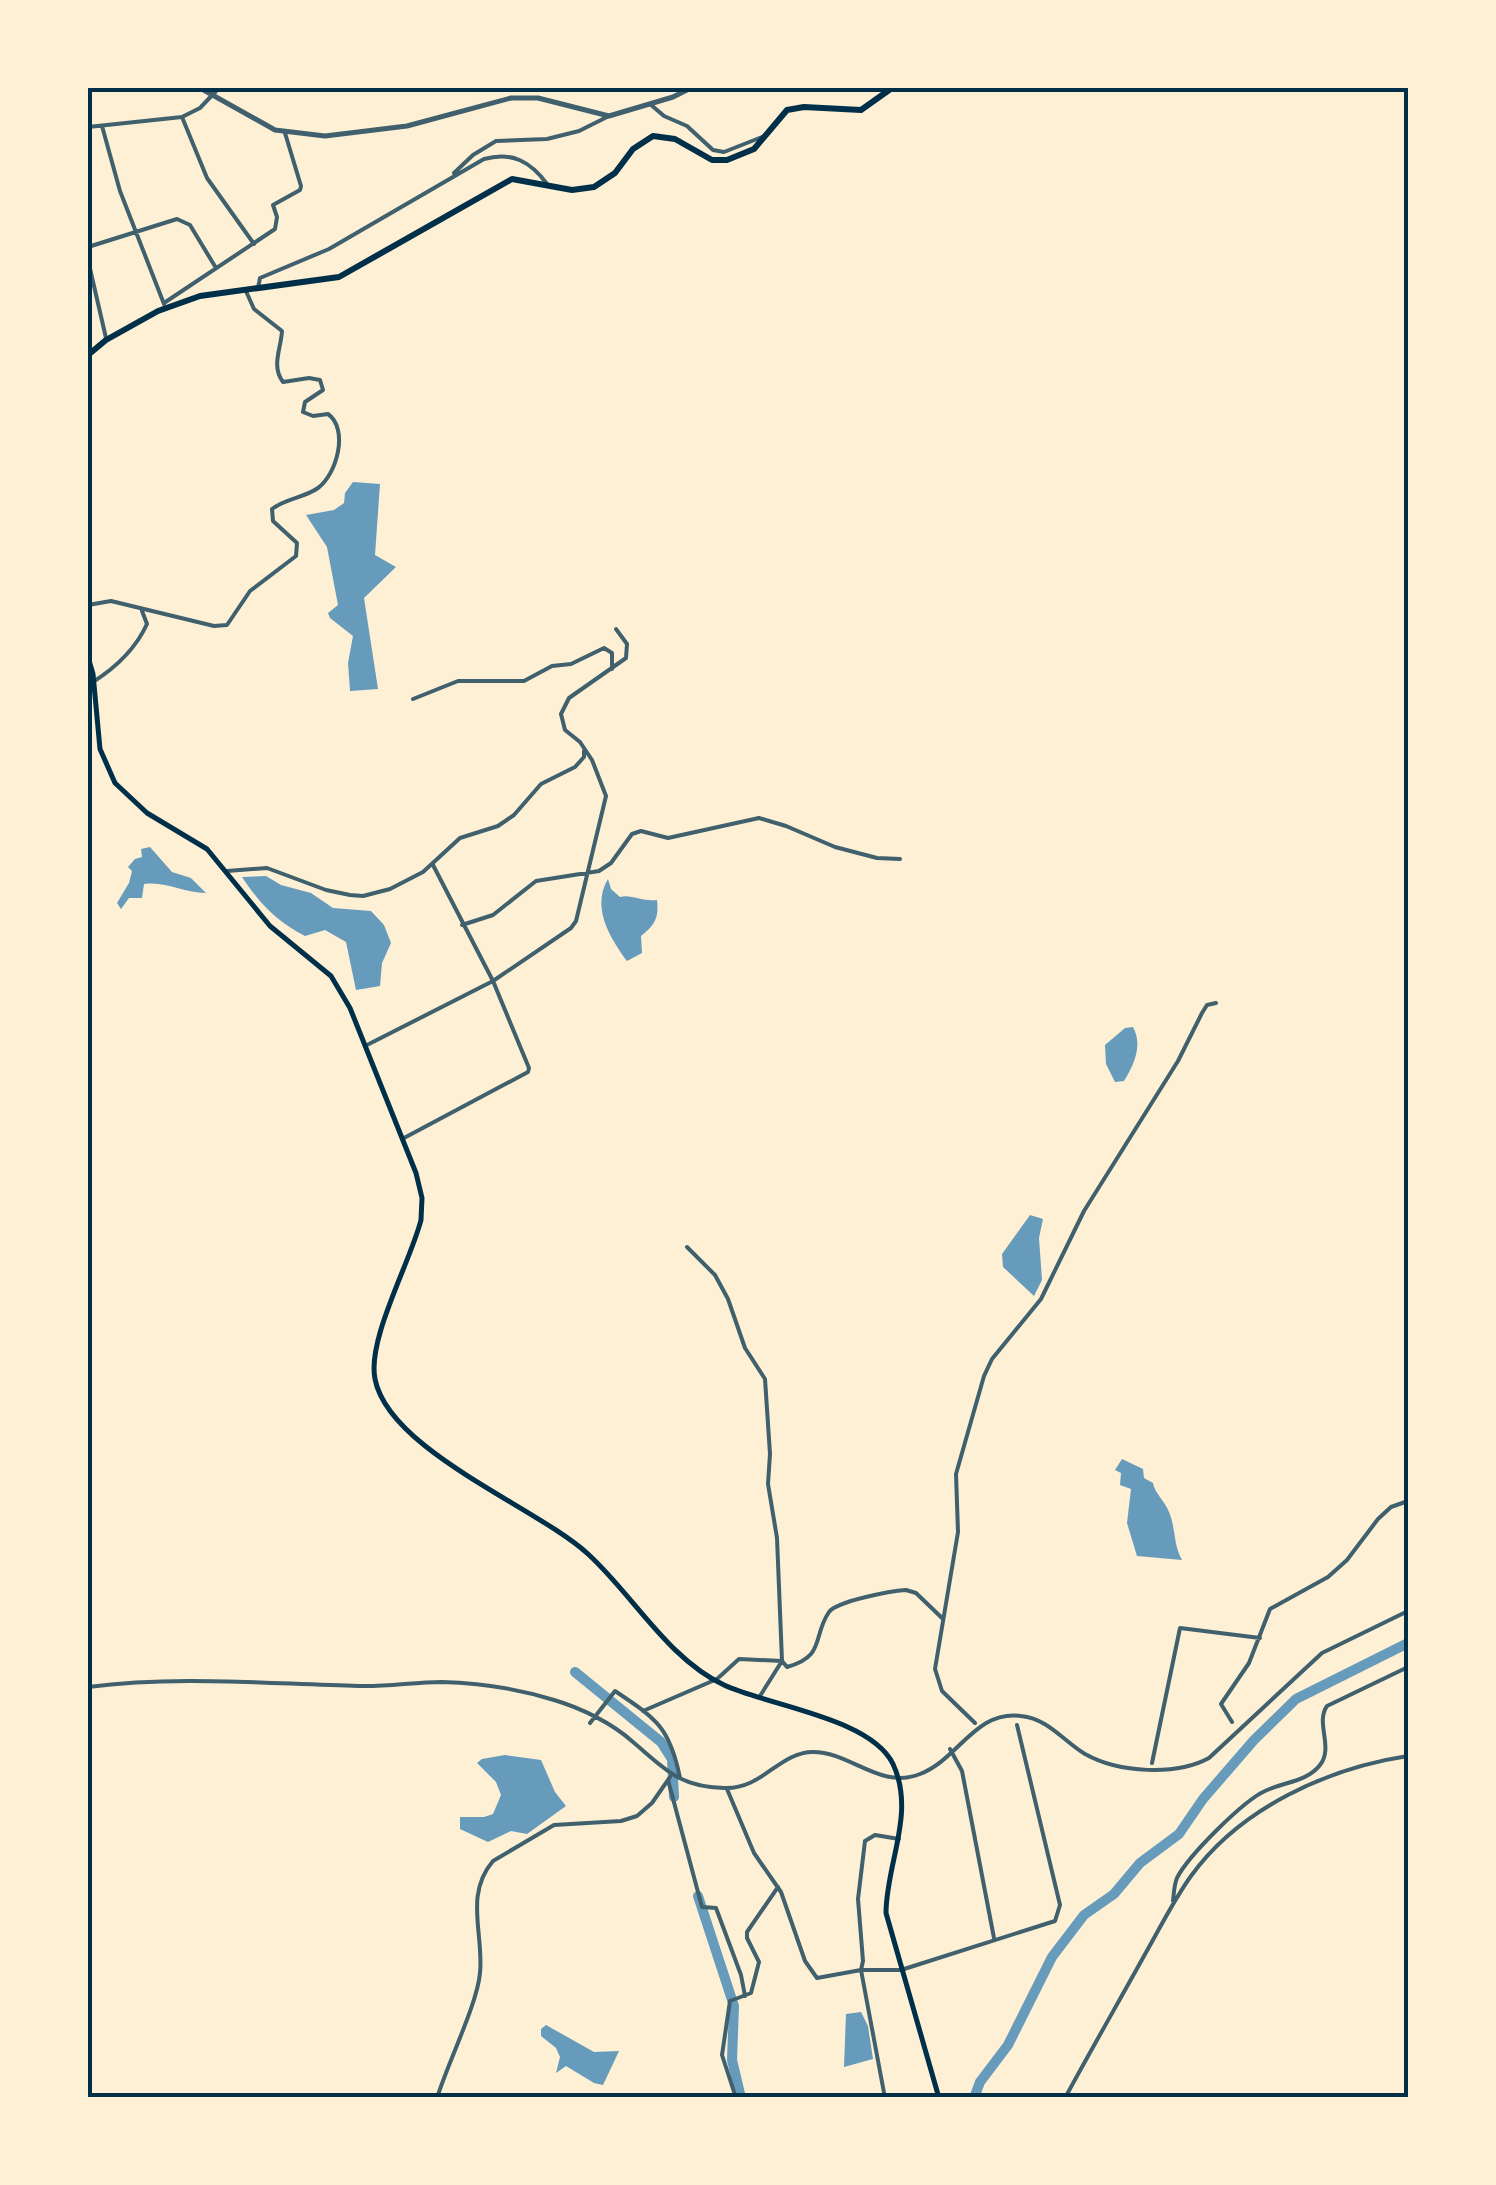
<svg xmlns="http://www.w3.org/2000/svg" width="1496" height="2185" font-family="Commissioner,sans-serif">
<rect width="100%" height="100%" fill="#fdf0d5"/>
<path fill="#669bbc" d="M353,482l27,2 -5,71 21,12 -32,31 14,91 -28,2 -2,-28 5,-27 -23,-18 -2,-5 10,-8 -11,-58 -21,-32 28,-5 10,-7 1,-10z
M150,847l22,25 19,6 15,15c-22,0 -40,-12 -62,-9l-2,14h-13l-8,11 -4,-6 12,-20 3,-12 -4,-4 7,-8 7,-2 -1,-8z
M266,876l15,9 30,8 22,15 38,3 13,14 7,18 -9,20 -2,23 -24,4 -10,-48 -21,-12 -20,6c-28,-14 -46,-33 -63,-59z
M608,879l3,10 9,8c11,-3 23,5 37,3 2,18 -2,25 -16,36l1,17 -15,8c-17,-23 -36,-54 -19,-82z
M1133,1027c10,18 1,38 -9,54l-9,1 -9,-18 -1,-19 20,-17z
M1030,1215l13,4 -4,19 3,42 -8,16 -31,-29 -1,-13z
M1122,1459l21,10 1,9 9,5c2,11 12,18 16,29 7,17 4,32 13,48l-45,-4 -10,-33 4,-34 -11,-4 1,-12 -6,-3z
M505,1755l36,5 14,32 11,14 -39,28 -16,-3 -23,11 -28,-13v-12h24l9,-3 8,-19 -5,-13 -19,-19 5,-4z
M861,2012l7,14 5,33 -29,8 2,-53z
M546,2025l48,27 25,-1 -16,34 -9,-2 -28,-17 -10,7 4,-16 -4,-9 -15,-12v-7z"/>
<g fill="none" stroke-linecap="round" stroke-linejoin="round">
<path stroke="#669bbc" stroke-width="10" d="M575,1672l86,70 11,17 2,38
M698,1896l36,110 -2,54 9,38
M974,2098l6,-16 28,-37 44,-88 32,-42 30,-21 26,-31 39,-29 24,-35 51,-59 42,-41 112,-56"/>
<path stroke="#3f606c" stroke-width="4" d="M650,104l14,12 23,10 26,24 11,2 38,-15
M182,117l25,61 47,66
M102,126l18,65 44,113
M88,127l94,-10 18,-9 19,-20
M454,173l19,-18 23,-14 51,-2 32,-8 30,-15
M88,247l89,-28 13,6 26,43
M88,260l18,78
M258,288l2,-10 69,-29 155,-90c28,-8 47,3 63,25
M164,303l111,-74 2,-12 -4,-12 27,-15 1,-4 -16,-53
M88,605l23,-4 103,25 13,-1 23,-34 46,-35 1,-13 -24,-22 -1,-12c14,-11 32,-11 46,-21 19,-14 31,-59 10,-74l-15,2 -10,-4 2,-10 18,-12 -3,-10 -11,-2 -26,4c-12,-16 -2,-33 -1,-51l-28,-22 -9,-20
M93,682c22,-14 43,-34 54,-58l-5,-13
M413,699l45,-18h66l28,-15 19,-2 33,-16 8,5v16
M227,871l40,-3 59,22 24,5 13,1 27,-7 33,-17 37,-34 38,-12 16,-11 27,-31 34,-17 9,-10v-6
M462,925l31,-10 43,-34 63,-10 12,-8 21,-29 9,-3 27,7 91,-20 27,8 49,21 42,11 23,1
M365,1046l128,-65 78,-53 5,-7 30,-125 -14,-36 -12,-18 -15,-12 -4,-16 8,-16 57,-40 1,-14 -11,-15
M404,1138l124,-66 1,-4 -36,-87 -60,-116
M687,1247l28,28 13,24 17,49 20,31 5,75 -2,30 9,54 5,123 -22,35
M88,1687c90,-12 180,-3 271,-1 28,1 55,-4 83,-4 36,1 77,7 112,18 27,8 58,23 79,42 32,27 46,45 91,46 38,2 55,-36 89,-36 38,0 67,38 107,22 39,-15 55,-64 101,-58 28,3 42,25 64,38 34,19 91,22 124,4l113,-105 86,-42
M643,1711l74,-32 22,-20 43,2 5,6c39,-11 25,-30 42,-55 8,-11 62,-21 77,-22l10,3 26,25
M1232,1722l-11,-18 28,-41 21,-54 58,-32 19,-17 31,-41 13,-12 17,-6
M590,1723l25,-32c42,28 55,37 65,87
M975,1723l-33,-32 -7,-22 23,-137 -2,-58 28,-98 8,-17 49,-60 43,-88 94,-150 24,-48 5,-8 9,-2
M950,1749l12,22 32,167
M1152,1763l28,-135 80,10
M668,1780l34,127 14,1 25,67 4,21
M727,1789l27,64 27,39 24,69 12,17 44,-8 2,-9 -5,-62 7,-58 10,-6 24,4
M1173,1901c1,-8 1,-16 4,-23 11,-22 66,-77 88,-87 18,-9 42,-9 55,-26 14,-18 -5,-42 7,-59l81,-39
M437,2098c11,-36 40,-93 43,-125 4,-39 -16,-78 13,-112l61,-36 67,-4 16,-5 15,-13 18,-26
M736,2098l-14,-43 8,-54 21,-8 8,-31 -12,-24v-6l31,-45
M885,2098l-24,-128h40l154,-49 5,-16 -43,-180
M1065,2098c26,-48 53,-95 79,-142 15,-26 29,-55 47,-80 49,-68 137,-108 217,-120"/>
<path stroke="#3f606c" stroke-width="5" d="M200,88l75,42 50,6 82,-10 104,-28h27l71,18 64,-19 18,-9"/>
<path stroke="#003049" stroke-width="5" d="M88,657l5,17 7,75 15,34 32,30 60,36 63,77 61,50 19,32 66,165 6,25 -1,22c-11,43 -54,119 -46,159 14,72 162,128 213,175 45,41 80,105 136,131 45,21 147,33 169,79 23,49 -7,100 -7,149l53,185"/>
<path stroke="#003049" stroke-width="6" d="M88,355l18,-15 52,-29 42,-15 139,-19 173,-98 60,11 22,-3 21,-14 18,-24 20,-13 22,3 37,21h15l27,-11 33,-39 17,-3 57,3 31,-22"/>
</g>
<rect width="1496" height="2185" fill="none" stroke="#fdf0d5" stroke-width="180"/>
<rect x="90" y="90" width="1316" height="2005" fill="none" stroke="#003049" stroke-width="4"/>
</svg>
